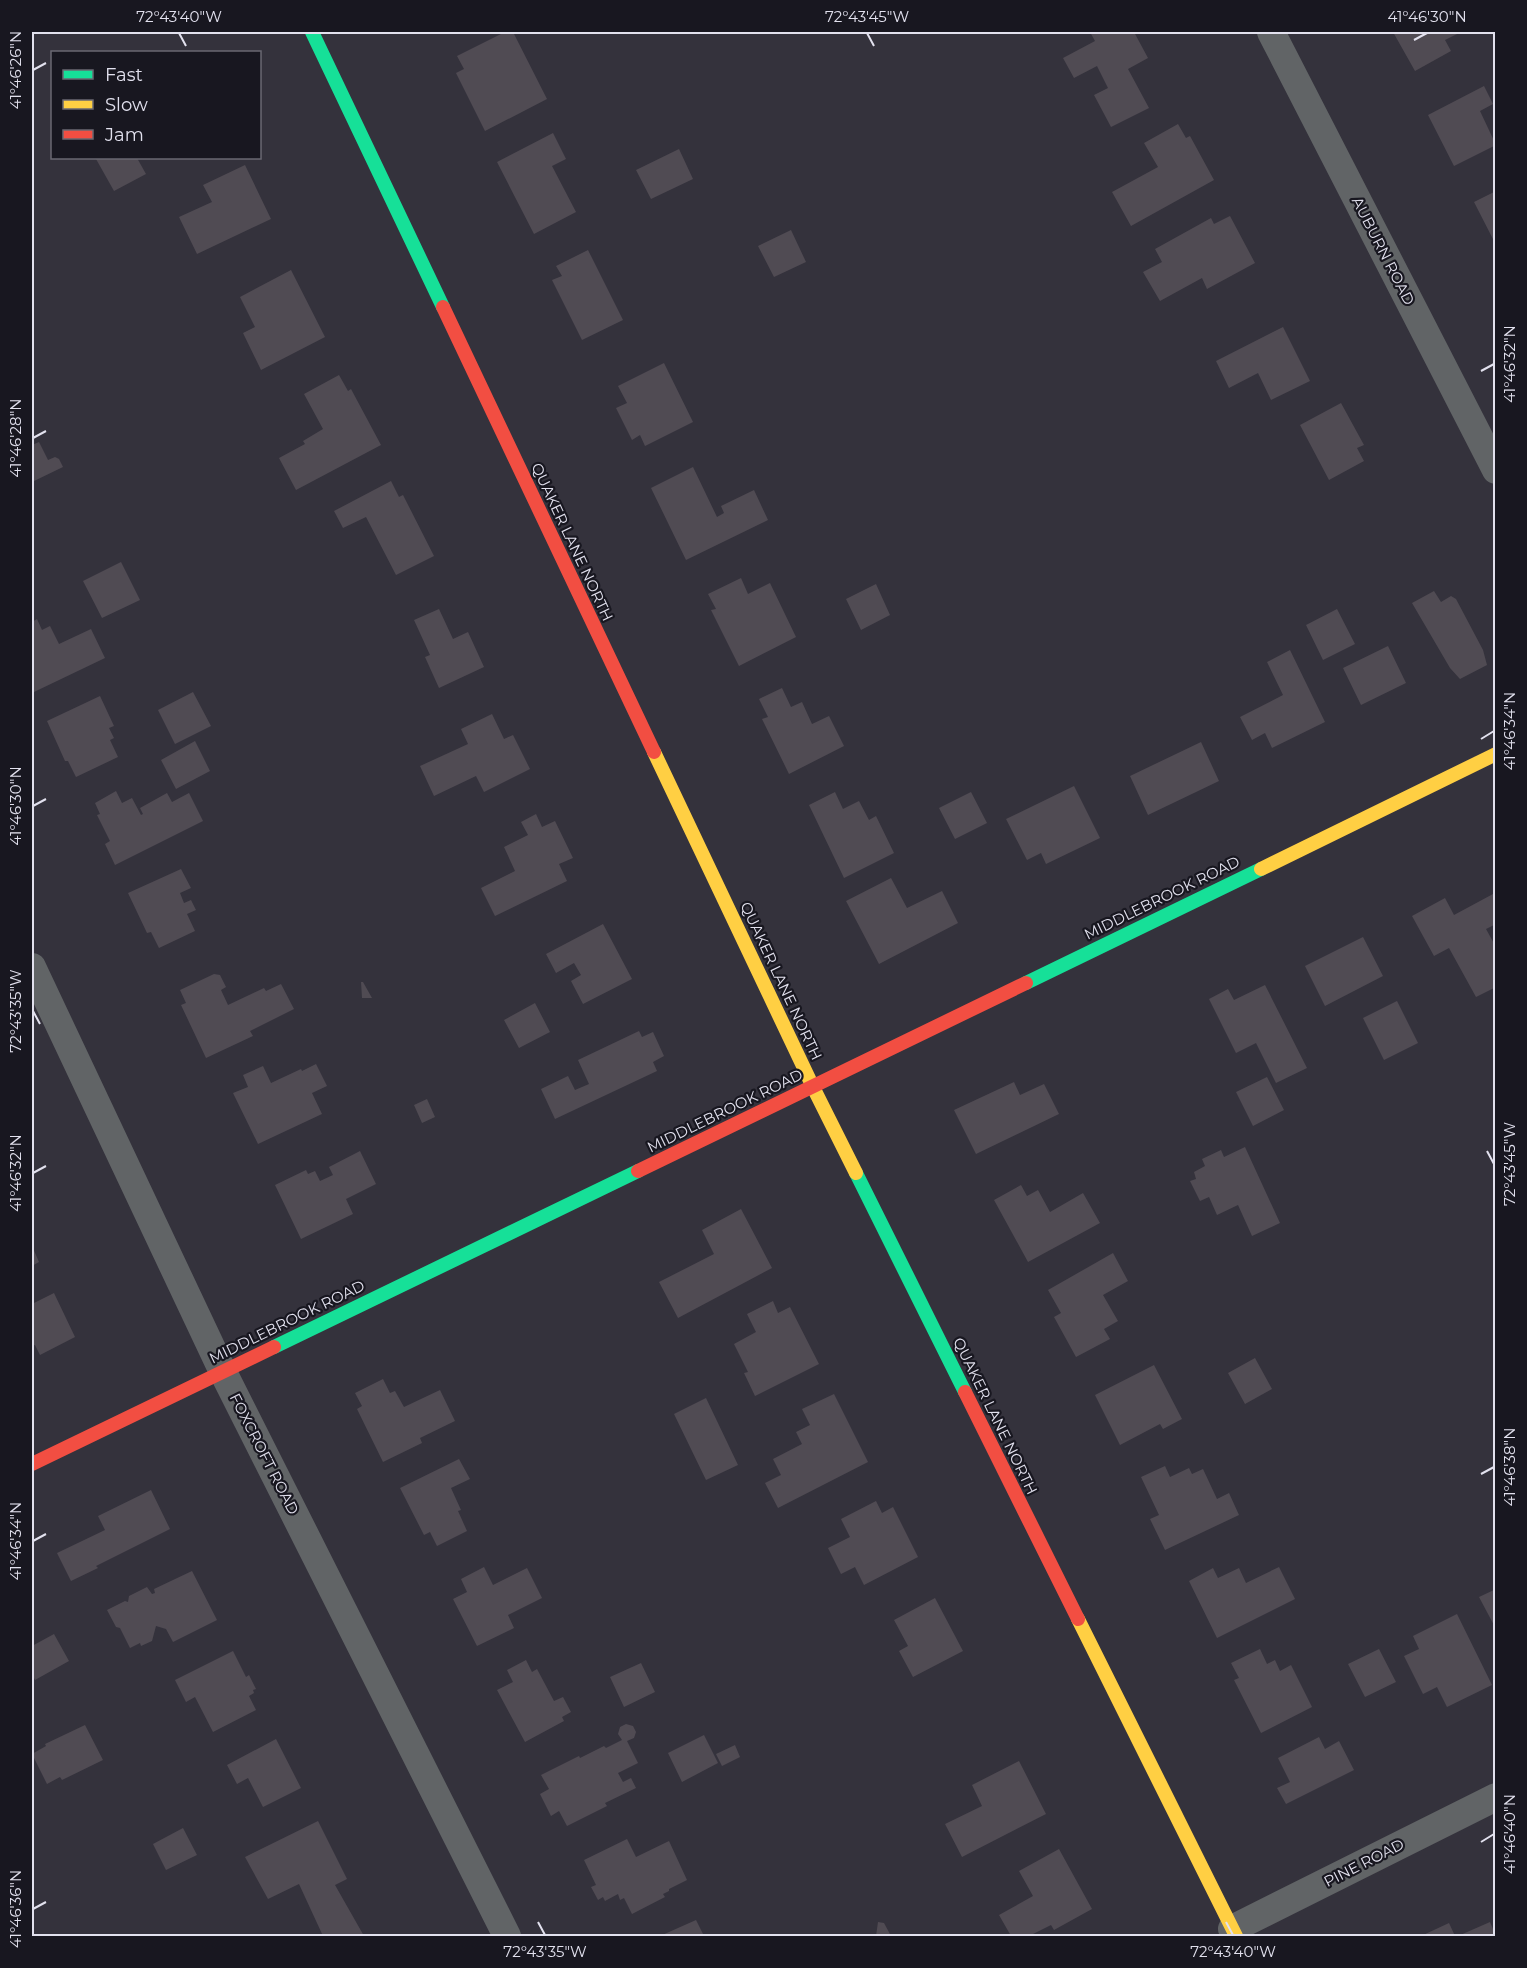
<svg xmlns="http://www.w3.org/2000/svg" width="1527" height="1968" font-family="Montserrat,sans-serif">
<rect width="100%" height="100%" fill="#34323c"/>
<path fill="#504b53" d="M505,32h8l34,67 -62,32 -29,-58 8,-4 -7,-13z
M1090,32h44l14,26 -20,11 21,39 -38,19 -17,-32 14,-7 -11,-22 -23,12 -11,-20 32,-17z
M1393,32h68l-16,8 6,11 -36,20z
M1484,86l9,18 -13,7 16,34 -42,21 -26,-51z
M1178,124l8,14 4,-2 24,44 -83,46 -19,-34 46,-25 -14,-24z
M553,133l13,26 -14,7 24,46 -42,22 -37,-72z
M679,149l14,30 -42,20 -15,-29z
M98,158h39l9,16 -32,17 -18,-32z
M245,165l26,54 -74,35 -18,-37 33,-15 -9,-17z
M1496,191v54l-22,-43z
M1230,216l25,47 -48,26 -5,-11 -42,23 -17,-29 19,-10 -7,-13 56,-31 3,6z
M791,230l15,32 -32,15 -16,-31z
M588,250l35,70 -41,20 -30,-60 10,-4 -6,-10z
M291,270l34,67 -64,33 -18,-37 12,-6 -15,-30z
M1283,327l27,54 -39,19 -13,-27 -29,15 -13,-27z
M664,363l29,59 -48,24 -5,-11 -8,5 -16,-32 11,-5 -9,-17z
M339,375l9,16 3,-2 30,56 -85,45 -17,-32 26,-14 -2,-3 20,-12 -19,-35z
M1341,403l23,42 -7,3 7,13 -35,19 -29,-55z
M39,442l9,18 7,-3 4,2 4,8 -31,15v-37z
M693,467l24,50 7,-4 -3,-7 33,-16 14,30 -82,40 -35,-72z
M391,481l8,16 4,-2 31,61 -38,19 -30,-58 -23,11 -9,-17z
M121,562l19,38 -38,18 -19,-37z
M741,578l7,16 22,-11 26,54 -57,29 -28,-56 5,-1 -8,-15z
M876,584l14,31 -29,15 -15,-31z
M1434,591l7,11 10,-6 5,3 27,51 4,15 -27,14 -10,-11 -38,-65z
M439,609l14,30 15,-7 16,35 -45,21 -14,-31 5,-2 -16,-35z
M1337,609l18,35 -32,16 -17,-35z
M37,619l5,11 8,-4 9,18 32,-15 14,29 -71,34 -2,-5v-65z
M1388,646l18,37 -45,22 -18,-37z
M1290,650l35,72 -53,26 -7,-15 -13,7 -12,-23 43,-22 -16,-33z
M782,688l9,19 11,-5 10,22 17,-8 15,30 -55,28 -27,-55 6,-2 -9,-18z
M193,692l18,34 -36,18 -17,-34z
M100,696l14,30 -5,2 5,10 -4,2 8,17 -42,20 -8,-16h-3l-18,-40z
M492,714l12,25 9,-4 17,34 -46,23 -8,-16 -42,20 -14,-30 48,-22 -7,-15z
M195,741l15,30 -34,18 -15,-29z
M1201,742l18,39 -71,34 -18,-39z
M1074,786l26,52 -54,26 -5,-11 -14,7 -21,-41z
M116,791l6,12 10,-5 9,17 2,-1 -3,-6 27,-15 5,9 17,-9 14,28 -88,44 -10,-21 5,-3 -13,-26 3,-1 -5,-11z
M835,792l8,17 16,-8 10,19 7,-4 18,37 -50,25 -35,-73z
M971,792l16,31 -32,16 -16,-31z
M536,814l6,13 13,-6 18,37 -14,6 8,17 -72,35 -14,-28 34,-17 -11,-24 24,-12 -7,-13z
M181,869l10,19 -11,5 4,10 7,-3 5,10 -9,4 8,17 -36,17 -8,-16 -4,1 -19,-40z
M891,878l16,30 35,-17 16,32 -79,41 -33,-63z
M1493,894l3,4v26l-10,5 10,18v40l-20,10 -27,-49 -15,8 -22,-40 33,-18 9,17z
M603,924l29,55 -49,25 -12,-23 10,-6 -7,-12 -18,10 -10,-19z
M1363,937l20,39 -58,30 -20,-40z
M214,974l6,1 6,12 -5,3 7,15 36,-17 2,3 15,-7 13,25 -44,22 3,5 -47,22 -25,-53 5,-2 -6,-13z
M361,982h2l9,16h-10z
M1265,985l42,83 -31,15 -20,-40 -20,10 -27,-54 19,-10 6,11z
M1397,1001l21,42 -34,17 -21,-42z
M535,1003l15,29 -31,16 -15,-28z
M639,1031l3,6 11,-5 11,24 -11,6 4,9 -102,48 -14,-30 27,-13 7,14 14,-6 -11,-24z
M316,1064l11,22 -15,7 10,21 -64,30 -25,-51 15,-6 -5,-12 20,-9 8,17 30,-14 1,2z
M1267,1077l17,33 -31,16 -17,-34z
M1014,1082l6,13 24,-11 15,30 -83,40 -22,-44z
M427,1099l8,18 -13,6 -8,-18z
M1245,1147l35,76 -28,13 -14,-31 -21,10 -8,-18 -9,4 -10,-20 6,-2 -2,-7 11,-6 -3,-7 19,-9 3,7z
M360,1151l16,33 -30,15 7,15 -52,25 -26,-54 31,-15 2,4 7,-3 5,10 13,-6 -4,-8z
M1021,1185l6,11 11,-6 12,22 33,-19 17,30 -72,39 -34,-62z
M741,1209l31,59 -94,50 -19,-36 55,-28 -12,-24z
M32,1246l7,16 -7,4z
M1113,1253l15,28 -25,14 15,26 -14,8 6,10 -34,18 -22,-40 7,-4 -13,-23z
M54,1293l21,44 -35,18 -5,-10 -3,1v-42z
M773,1301l5,12 12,-6 29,57 -64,32 -11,-23 4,-1 -14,-28 22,-12 -9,-18z
M1255,1358l17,31 -27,15 -17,-31z
M1154,1365l28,54 -19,10 -3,-5 -40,21 -25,-50z
M383,1379l7,14 5,-2 9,16 36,-17 15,31 -35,17 2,5 -39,19 -26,-53 5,-3 -7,-13z
M834,1394l34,68 -90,46 -13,-25 16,-8 -8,-16 29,-15 -6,-12 14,-7 -8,-16z
M706,1398l32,67 -32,15 -32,-66z
M459,1459l11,20 -19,9 10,22 -3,1 9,20 -30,15 -7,-14 -6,3 -24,-47z
M1165,1466l5,11 19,-9 3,6 11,-5 14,30 12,-6 10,22 -74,35 -15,-31 9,-4 -18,-38z
M151,1490l19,39 -74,37 2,2 -27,13 -14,-28 48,-23 -7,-14z
M876,1501l6,12 11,-6 25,50 -54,28 -9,-18 -14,7 -13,-26 22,-11 -9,-18z
M484,1567l9,18 34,-17 15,30 -34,17 6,13 -37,18 -24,-47 14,-7 -6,-13z
M1279,1567l16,32 -78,39 -28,-57 24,-13 5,10 21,-10 7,15z
M192,1571l25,49 -44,22 -7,-13 -10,-3 -4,15 -11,5 -1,-3 -10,5 -10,-20 -4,-1 -9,-17 18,-9 3,1 1,-6 18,-9 5,7 3,-1 -1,-4z
M1496,1589v40l-17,-32z
M935,1598l28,53 -50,26 -14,-26 9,-5 -14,-26z
M1457,1614l35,71 -45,22 -10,-20 -14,7 -19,-38 15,-7 -6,-13z
M54,1634l15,27 -34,19 -3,-6v-28z
M1260,1649l7,15 8,-4 5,11 11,-6 21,42 -51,26 -27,-53 5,-2 -8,-15z
M1379,1649l17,33 -31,15 -17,-33z
M233,1651l13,26 3,-2 7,14 -3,1 1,3 -5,3 7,14 -43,22 -18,-35 -9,5 -11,-22z
M526,1660l6,12 5,-3 17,32 9,-4 8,15 -9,5 2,4 -39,21 -28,-52 16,-8 -6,-12z
M641,1663l14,29 -31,15 -14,-30z
M626,1724l7,2 3,6 -2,6 -7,3 11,22 -20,10 5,9 8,-4 5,10 -31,15 2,3 -40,20 -8,-15 -8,5 -11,-22 9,-5 -8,-14 38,-19 1,2 24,-12 2,2 16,-8 -4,-6 2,-7z
M85,1725l18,35 -41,20 -2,-3 -13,7 -15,-30 14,-8 -1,-2z
M704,1735l14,28 -36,19 -14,-29z
M1319,1737l6,12 14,-8 15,29 -68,34 -9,-16 13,-6 -12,-24z
M276,1739l25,49 -38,19 -15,-29 -11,6 -10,-19z
M735,1745l5,12 -18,9 -6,-12z
M1019,1761l27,53 -84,43 -17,-33 37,-18 -10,-21z
M318,1821l29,58 -12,6 29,51h-41l-24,-52 -31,15 -23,-42z
M183,1828l14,27 -31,15 -13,-26z
M627,1839l9,18 33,-16 18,39 -18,9v2l-6,3 2,3 -33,17 -8,-16 -4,2 -2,-6 -13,7 -2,-4 -5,3 -7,-13 5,-2 -12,-25z
M1059,1849l33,60 -38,21 -3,-5 -22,11h-18l-12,-21 34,-19 -14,-25z
M696,1920l8,16h-44z
M878,1922l6,1 7,13h-15z
M1490,1922l6,14h-38z
M1449,1923l6,13h-34z"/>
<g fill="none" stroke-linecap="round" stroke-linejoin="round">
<path stroke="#616466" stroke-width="28" d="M1271,32l225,438
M32,967l191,405 284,564
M1232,1929l264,-132"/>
<path stroke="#16e098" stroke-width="14" d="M312,32l131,275
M1026,983l235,-114
M856,1173l109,219
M274,1347l364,-176"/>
<path stroke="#ffcf43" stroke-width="14" d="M654,752l159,335 43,86
M1261,869l235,-115
M1078,1619l158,317"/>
<path stroke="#f24e42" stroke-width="14" d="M443,307l211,445
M638,1171l388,-188
M965,1392l113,227
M32,1464l242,-117"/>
</g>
<path fill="none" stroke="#e2e1ee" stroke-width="2" d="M179,33l7,13M867,33l7,13M1414,40l13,-7M33,70l13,-7M1481,371l13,-7M33,438l13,-7M1481,739l13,-8M33,806l13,-7M33,1011l7,13M1487,1151l7,13M33,1173l13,-7M1481,1474l13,-7M33,1541l13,-7M1481,1842l13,-8M33,1909l13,-7M538,1922l7,13M1226,1922l7,13"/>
<g text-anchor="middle" stroke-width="4.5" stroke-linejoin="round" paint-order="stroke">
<g font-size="15" fill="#e2e1ee" stroke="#181720">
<text transform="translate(1383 251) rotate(63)" y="5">AUBURN ROAD</text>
<text transform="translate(572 542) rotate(65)" y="5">QUAKER LANE NORTH</text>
<text transform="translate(1162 898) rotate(-26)" y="5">MIDDLEBROOK ROAD</text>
<text transform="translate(781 981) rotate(65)" y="5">QUAKER LANE NORTH</text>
<text transform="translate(725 1111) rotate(-26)" y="5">MIDDLEBROOK ROAD</text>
<text transform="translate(287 1322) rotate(-26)" y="5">MIDDLEBROOK ROAD</text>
<text transform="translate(995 1416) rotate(64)" y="5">QUAKER LANE NORTH</text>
<text transform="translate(264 1454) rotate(63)" y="5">FOXCROFT ROAD</text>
<text transform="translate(1364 1863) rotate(-27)" y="5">PINE ROAD</text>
</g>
</g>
<rect width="1527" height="1968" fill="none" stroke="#181720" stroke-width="66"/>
<rect x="51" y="51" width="210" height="108" fill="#181720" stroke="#696872" stroke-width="1.5"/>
<rect x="63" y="70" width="30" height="9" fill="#16e098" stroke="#696872" stroke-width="1.5"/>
<text x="105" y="81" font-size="18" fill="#e2e1ee">Fast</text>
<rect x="63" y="100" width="30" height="9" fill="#ffcf43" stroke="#696872" stroke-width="1.5"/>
<text x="105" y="111" font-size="18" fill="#e2e1ee">Slow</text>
<rect x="63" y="130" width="30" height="9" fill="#f24e42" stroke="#696872" stroke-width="1.5"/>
<text x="105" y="141" font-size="18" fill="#e2e1ee">Jam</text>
<rect x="33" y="33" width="1461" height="1902" fill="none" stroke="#e2e1ee" stroke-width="2"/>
<g font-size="15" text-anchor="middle" fill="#e2e1ee">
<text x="179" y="22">72°43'40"W</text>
<text x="867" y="22">72°43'45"W</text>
<text x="1427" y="22">41°46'30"N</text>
<text transform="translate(16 70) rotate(-90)" y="5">41°46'26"N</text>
<text transform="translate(1510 364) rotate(-90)" y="5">41°46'32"N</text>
<text transform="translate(16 438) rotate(-90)" y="5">41°46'28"N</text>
<text transform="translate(1510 731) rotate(-90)" y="5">41°46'34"N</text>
<text transform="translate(16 806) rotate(-90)" y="5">41°46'30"N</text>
<text transform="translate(16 1011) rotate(-90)" y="5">72°43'35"W</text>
<text transform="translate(1510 1164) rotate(-90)" y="5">72°43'45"W</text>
<text transform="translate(16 1173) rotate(-90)" y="5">41°46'32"N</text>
<text transform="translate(1510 1467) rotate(-90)" y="5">41°46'38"N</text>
<text transform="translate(16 1541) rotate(-90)" y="5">41°46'34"N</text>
<text transform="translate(1510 1834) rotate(-90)" y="5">41°46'40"N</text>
<text transform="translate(16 1909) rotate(-90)" y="5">41°46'36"N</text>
<text x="545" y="1957">72°43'35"W</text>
<text x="1233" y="1957">72°43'40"W</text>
</g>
</svg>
